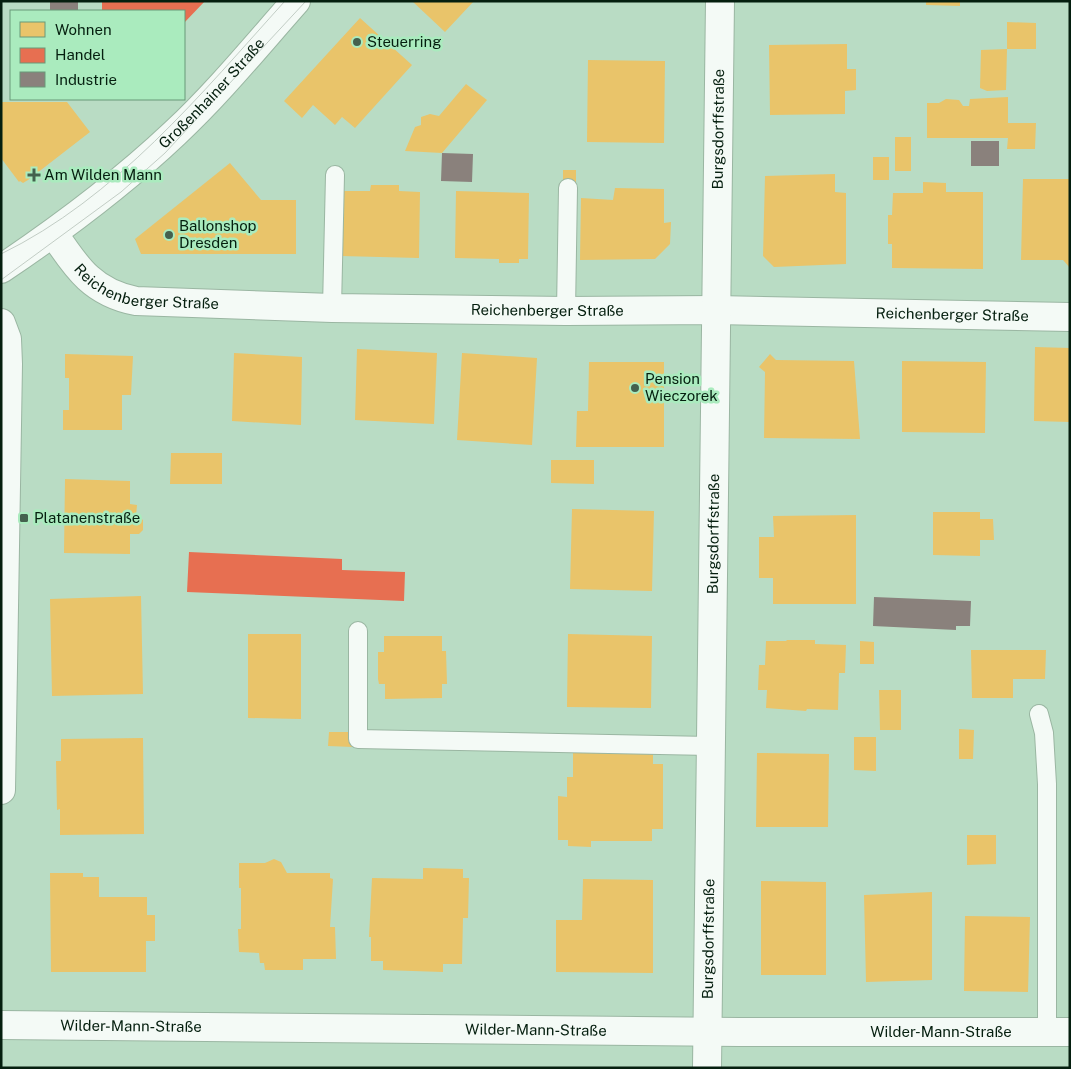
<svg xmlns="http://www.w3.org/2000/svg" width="1071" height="1069" font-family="'Public Sans',sans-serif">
<rect width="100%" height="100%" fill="#b9dcc4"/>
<path fill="#e9c46a" d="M412,1h62l-29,31z
M926,1h34v5l-34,-1z
M360,18l52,47 -57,63 -13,-11 -7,8 -22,-20 -11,13 -18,-17z
M1007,22l29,1v26h-29l-1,41 -19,1 -7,-3 1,-38 26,-1z
M847,44v25h9v21l-11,1v23l-75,1 -1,-70z
M588,60l77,1 -1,82 -77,-1z
M466,84l21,16 -45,53 -37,-2 10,-24 6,-2v-8l9,-3 9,2z
M1008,97v26h28l-1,26h-28l1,-11h-81v-35h12l7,-4 13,1 4,6h6l1,-7z
M1,102h66l23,30 -62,48 -5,3 -3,-2 -1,1 -18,-24z
M895,137h16v34h-16z
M873,157h16v23h-16z
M230,163l31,37h35v54h-155l-6,-15z
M563,170h13v17h-13z
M835,174v18l11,1v71l-72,3 -11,-11 2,-80z
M1023,179h47v89l-7,-8h-42z
M923,182l23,1v9h37v77l-91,-1v-24h-4v-29h4l1,-22h30z
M371,185h28v6l21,1 -1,66 -78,-2 1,-65h28z
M615,188l49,1v34l7,-1 -1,22 -15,15 -75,1 1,-62 32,2z
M456,191l73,2 -1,66h-9v4h-20v-4l-44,-1z
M1035,347l35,1v74l-36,-1z
M357,349l80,4 -3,71 -79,-4z
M234,353l68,4 -1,68 -69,-4z
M462,353l75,5 -5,87 -75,-5z
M65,354l68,2 -2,39h-9v35h-59v-20h6v-32h-4z
M770,354l6,6 78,1 6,78 -96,-1 1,-66 -6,-5z
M902,361l84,1 -1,71 -83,-1z
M589,362h75v85h-88l1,-36h11z
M171,453h51v31h-52z
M551,460h43v24l-43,-1z
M65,479l65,2v23l7,1 -1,11 7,4v10l-4,4h-9v20l-66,-1z
M572,509l82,2 -2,80 -82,-2z
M933,512h47v7h13l1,21h-14v16l-47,-1z
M856,515v89h-83v-26h-14v-41h15l-1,-21z
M141,596l2,98 -91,2 -2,-97z
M248,634h53v85l-53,-1z
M568,634l84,2 -1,72 -84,-1z
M384,636h58v15h4l1,33h-5v14l-57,1v-15h-6l-1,-5v-27h6z
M786,640h29v4l31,1 -1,28h-6l-1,37 -31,-1 -1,2 -40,-3 1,-18h-9l1,-25h6l1,-24h21z
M860,641l14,1v22h-14z
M971,650h75l-1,29h-32v19h-41z
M879,690h22v40h-21z
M959,729l15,1 -1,29h-14z
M329,732h25l-1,15 -25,-1z
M854,737h22v34l-22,-1z
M143,738l1,96 -84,1v-26l-3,1 -1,-49h5v-22z
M573,751h80v13h10v65h-11v12h-61v6l-23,-1v-6h-10v-44l9,1v-20h6z
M757,753l72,1 -1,73h-72z
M967,835h29v29l-29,1z
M274,859l7,3 6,11h43v5l3,1 -3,48h5l1,32h-33v11h-38l-1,-7h-4l-1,-10 -20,-1 -1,-23h3v-41h-2v-25h26z
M423,868l40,1v9h6l-1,40h-5l-1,46h-19v8l-60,-2v-9h-12v-24h-2l3,-59 51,1z
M50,873h33v4h16v20h48v18h8v26h-9v31h-95z
M583,879l70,1v93l-97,-1v-52h26z
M761,881l65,1v93h-65z
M932,892v88l-66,2 -2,-87z
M965,916l65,1 -2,75 -64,-1z"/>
<path fill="#e76f51" d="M102,1h103l-21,22v-12h-82z
M189,552l153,7v11l63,2 -1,29 -217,-9z"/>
<path fill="#8a817c" d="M50,1h28v10h-28z
M971,141h28v25h-28z
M442,153l31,1 -1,28 -31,-1z
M874,597l97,4 -1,25h-14v4l-83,-4z"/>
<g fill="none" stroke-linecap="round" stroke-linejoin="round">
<g stroke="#9ab6a2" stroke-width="20">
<path id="service" d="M332,308l3,-133
M566,311l2,-123
M358,631v108l352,7
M1039,714l5,19 3,51v248"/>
</g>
<g stroke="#9ab6a2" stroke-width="30">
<g id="minor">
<path id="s1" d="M54,234c23,35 40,59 82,67l196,7 234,3 150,-1 354,7"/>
<path d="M1,323l6,16 1,25 -7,426"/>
<path id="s2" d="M1,1025l738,7h331"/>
<path id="s3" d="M707,1068l13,-1067"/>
</g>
</g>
<g stroke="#9ab6a2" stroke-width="30">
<g id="secondary">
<path id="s4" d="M1,269c61,-41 120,-85 174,-136 43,-40 82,-88 121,-132"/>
</g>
</g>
<use href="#service" stroke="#f4faf6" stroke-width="18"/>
<use href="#minor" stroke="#f4faf6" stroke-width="28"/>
<use href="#secondary" stroke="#f4faf6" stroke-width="28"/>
<path stroke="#c2cdc5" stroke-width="1" d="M1,254c115,-56 200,-160 284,-253
M1,280l120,-88 44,-39 141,-152"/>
</g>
<g fill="#44614e" stroke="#aaebbe" stroke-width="2">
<circle cx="357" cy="42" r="5"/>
<path d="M31.5 167.5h5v5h5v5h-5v5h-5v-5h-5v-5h5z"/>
<circle cx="169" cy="235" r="5"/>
<circle cx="635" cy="388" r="5"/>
<rect x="19" y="513" width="10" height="10" rx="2.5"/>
</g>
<g text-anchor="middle" stroke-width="5" stroke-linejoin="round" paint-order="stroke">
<g font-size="15" fill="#051f0f" stroke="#aaebbe" text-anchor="start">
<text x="367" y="47">Steuerring</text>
<text x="44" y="180">Am Wilden Mann</text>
<text x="179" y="231">Ballonshop<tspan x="179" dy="17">Dresden</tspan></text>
<text x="645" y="384">Pension<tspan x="645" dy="17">Wieczorek</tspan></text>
<text x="34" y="523">Platanenstraße</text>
</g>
<g font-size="15" fill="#051f0f" stroke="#aaebbe">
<text dy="5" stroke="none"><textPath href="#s4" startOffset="275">Großenhainer Straße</textPath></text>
<text dy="5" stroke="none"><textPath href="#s3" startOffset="939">Burgsdorffstraße</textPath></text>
<text dy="5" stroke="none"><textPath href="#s1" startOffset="116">Reichenberger Straße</textPath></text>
<text dy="5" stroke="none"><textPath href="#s1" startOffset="521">Reichenberger Straße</textPath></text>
<text dy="5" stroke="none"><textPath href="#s1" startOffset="926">Reichenberger Straße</textPath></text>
<text dy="5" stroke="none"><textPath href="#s3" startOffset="534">Burgsdorffstraße</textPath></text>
<text dy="5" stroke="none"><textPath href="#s3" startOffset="129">Burgsdorffstraße</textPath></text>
<text dy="5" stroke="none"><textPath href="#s2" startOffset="130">Wilder-Mann-Straße</textPath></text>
<text dy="5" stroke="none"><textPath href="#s2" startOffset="535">Wilder-Mann-Straße</textPath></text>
<text dy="5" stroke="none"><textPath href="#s2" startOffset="940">Wilder-Mann-Straße</textPath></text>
</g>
</g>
<rect width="1071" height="1069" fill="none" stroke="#051f0f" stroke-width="5"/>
<rect x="10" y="10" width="175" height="90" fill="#aaebbe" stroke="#689978"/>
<rect x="20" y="22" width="25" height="15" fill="#e9c46a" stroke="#689978"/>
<text x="55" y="35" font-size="15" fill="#051f0f">Wohnen</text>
<rect x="20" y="48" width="25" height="15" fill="#e76f51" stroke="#689978"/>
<text x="55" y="60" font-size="15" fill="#051f0f">Handel</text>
<rect x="20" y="72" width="25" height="15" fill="#8a817c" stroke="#689978"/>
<text x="55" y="85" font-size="15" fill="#051f0f">Industrie</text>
</svg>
